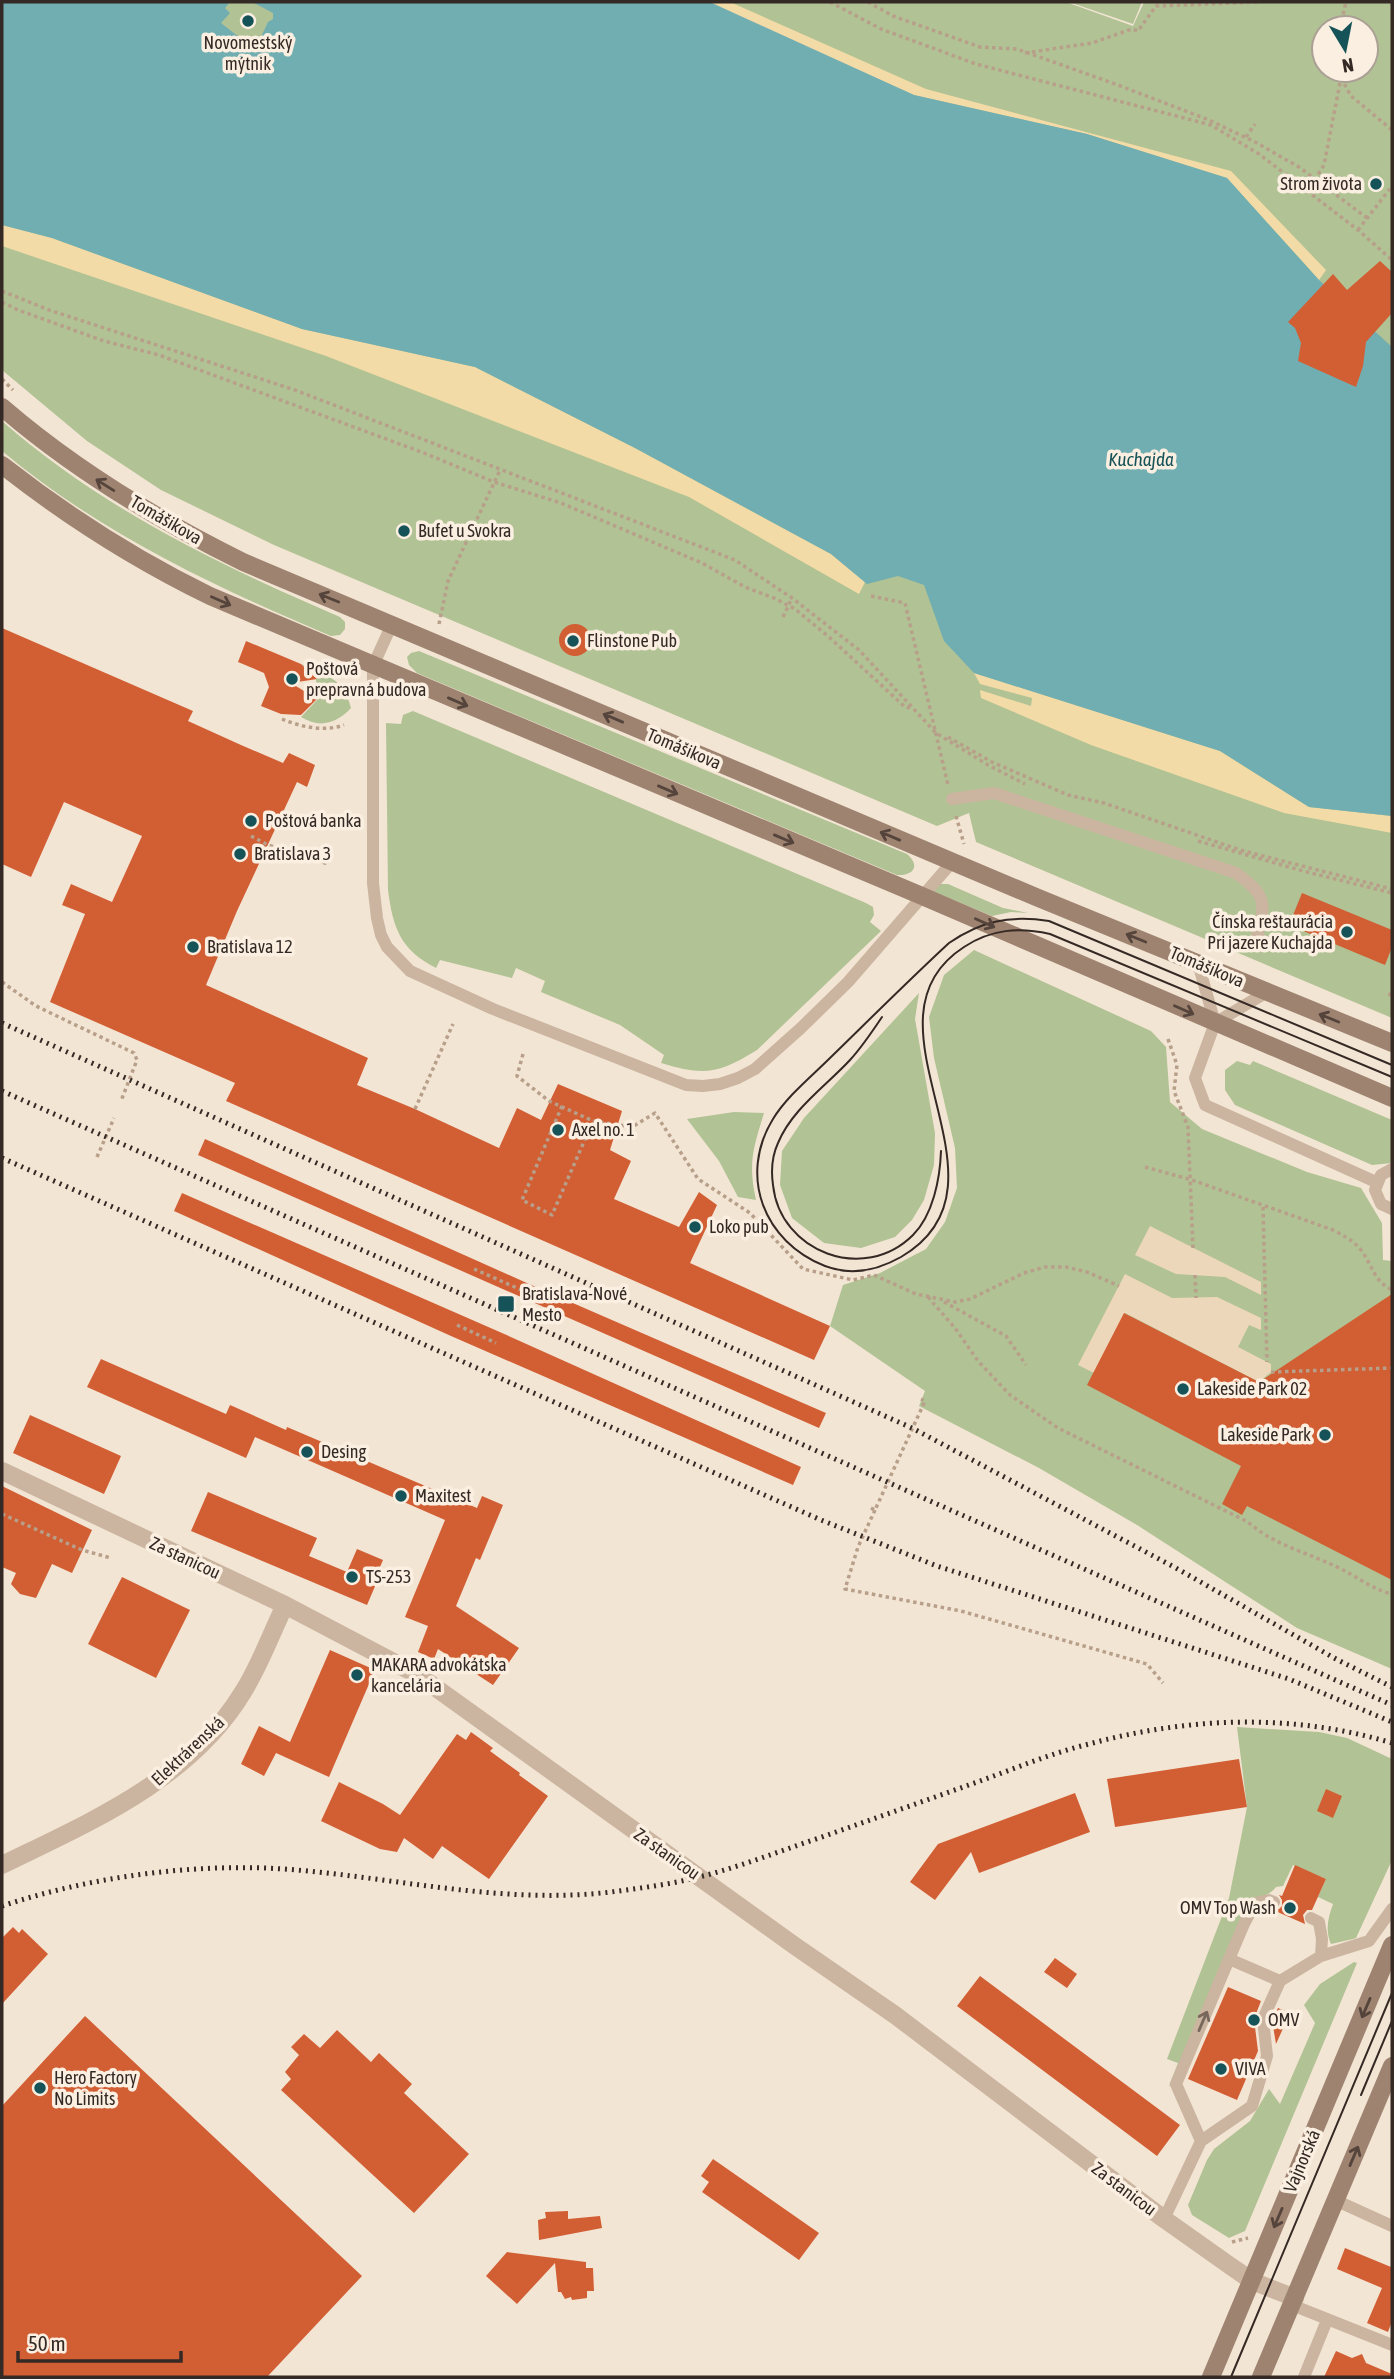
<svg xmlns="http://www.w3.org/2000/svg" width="1394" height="2379" font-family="'Asap Condensed',sans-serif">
<rect width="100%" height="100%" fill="#f3e5d4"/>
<path fill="#b1c294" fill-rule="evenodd" d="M2,2h1064l67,24 11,-24h248v1016l-416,-176 -7,-29 -32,13 -663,-281 -113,-55 -74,-49 -85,-71zM1324,28h42v42h-42z
M1069,2h73l-9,22z
M2,421c99,87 217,144 338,196l5,5v7l-5,6 -9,1c-116,-49 -231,-103 -329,-185z
M419,651l488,203c14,12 6,22 -10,21l-480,-202 -8,-8 -2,-8 4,-4z
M301,664c25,11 43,14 50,44 -14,15 -31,21 -50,9l16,-17 -1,-21 2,-1z
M413,711l453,192 7,4 1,8 -4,7 11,9 -124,119c-39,24 -53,26 -96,13l3,-8 -44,-30 -79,-33 4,-11 -29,-13 -4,10 -72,-18 -4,8c-35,-18 -43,-39 -48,-78l-2,-167 15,1 2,-9z
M939,884h9l55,24 25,5 -17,-1 -19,4 -62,-26z
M974,950l177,81 15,16 4,55 32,27 105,43 54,16 21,35 1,37 9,1v408l-95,-41 -160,-103 -98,-57 -120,-62 6,-15 -95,-65 13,-41 37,-12 46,-24 19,-27 12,-34 -2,-40 -21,-90 -5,-41 15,-42z
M919,993l-4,26 20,114 -1,32 -10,35 -12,20 -17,17 -34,11 -37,-5 -32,-25 -12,-33 2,-34 22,-33z
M1237,1061l13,4 3,-4 139,59v43l-20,2 -137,-60 -10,-15v-20z
M734,1112l30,1c-11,36 -16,50 -8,87l-18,-3 -19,-36 -32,-42z
M1237,1727l82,5 28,6 45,21v101l-36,78 -3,1 -22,5c-6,-14 -3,-26 2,-40l-15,-7 8,-18 -33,-14 -10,21 -7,1c-8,11 -18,7 -30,20l-75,178 -2,1 9,-23 -11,-4 62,-161 18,-91z
M1354,1962l3,1 -112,268 -16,7 -37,-23 -4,-10 19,-45 7,-11 36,-28 19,-32 11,15 35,-81 -11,-18 16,-21z"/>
<path fill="#f3dba7" d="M707,2h23l196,87 305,82 95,99 -7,10 -92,-102 -140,-44 -173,-39z
M2,225l50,13 250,91 173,38 160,81 196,106 34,28 -6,12 -170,-97 -363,-141 -324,-110z
M974,673l246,78 89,56 83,9v17l-108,-20 -193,-68 -110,-47 -1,-8 51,16 1,-8 -52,-14z"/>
<path fill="#edd7ba" d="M1150,1226l111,56v13l-36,-18 -49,-3 -41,-19z
M1125,1274l47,24 45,-1 44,21v12l-12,-5 -11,22 33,17v8l-12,10 -134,-69 -31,60 -16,-8z"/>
<path fill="#71aeb2" d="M2,2h228l-5,6 5,5 -9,10 23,18 17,-4 7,-15 5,-3v-6l-21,-11 460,1 202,92 173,39 140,44 92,102 73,67v469l-83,-9 -89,-56 -246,-78 -30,-32 -20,-56 -26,-9 -31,8 -36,-30 -196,-106 -160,-81 -173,-38 -250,-91 -50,-13z"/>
<path fill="#d25e34" d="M1380,261l12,11v41l-26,29 -3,24 -7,21 -58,-26 3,-18 -6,-15 -7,-6 45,-48 14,16z
M559 640a16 16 0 1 1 32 0a16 16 0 1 1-32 0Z
M2,628l191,83 -5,10 53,24 42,18 6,-10 26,12 -8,22 -10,-5 -60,129 -31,74 162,73 -11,27 58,24 84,39 18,-40 24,12 17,-36 64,27 -12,39 21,11 -17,38 65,28 20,-35 18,13 -27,58 140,63 -16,34 -588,-259 9,-18 -185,-81 35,-88 -23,-9 9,-21 41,18 30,-66 -78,-34 -33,75 -29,-13z
M246,641l55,23 16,15 -26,4 26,16 -16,16 -20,-1 -20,-8 8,-19 -5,-14 -26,-11z
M1302,893l90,37v17l-7,18 -96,-40z
M205,1139l324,145 297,129 -7,15 -621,-273z
M182,1193l320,140 299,134 -8,18 -342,-149 -277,-125z
M1392,1294v286l-145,-74 -5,9 -20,-11 19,-38 -154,-81 37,-72 135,69z
M101,1359l125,55 4,-9 56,25 1,-3 190,81 5,-12 21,9 -23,55 -4,-2 -20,48 63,42 -26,37 -55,-36 -4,10 -16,-7 10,-26 -23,-9 40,-97 -190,-83 -9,21 -159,-71z
M30,1415l91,41 -17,38 -91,-41z
M2,1486l90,44 -20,43 -20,-9 -16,34 -16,-4 -9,-10 5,-11 -14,-6z
M208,1492l109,46 -8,18 38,16 10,-23 26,11 -10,23 3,1 -9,21 -176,-74z
M122,1577l68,33 -34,68 -68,-34z
M330,1650l45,20 -46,107 -53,-24 -12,23 -23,-12 18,-38 31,16z
M471,1732l22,16 -3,3 30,22 -1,2 29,21 -59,83 -47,-33 -9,13 -29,-21 -7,14 -17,-3 -59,-28 18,-39 44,22 17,11 57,-81 9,6z
M1239,1759l8,48 -132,20 -8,-48z
M1326,1789l16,7 -9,22 -16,-7z
M1075,1793l15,39 -111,41 -8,-21 -36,48 -25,-18 28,-38z
M1295,1865l31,14 -14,31h-5l-4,5 2,9 -32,-14 6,-1 3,-3v-6l-3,-5 3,1z
M13,1927l6,6 3,-4 26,25 -46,50v-66z
M1055,1958l22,16 -10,14 -23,-16z
M980,1976l200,149 -23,31 -200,-150z
M1228,1987l33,14 -7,18 4,32 -21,49 -49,-21z
M1278,2008l12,5 -14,31 -4,-24z
M85,2016l277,260 -95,101h-265v-271z
M337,2030l34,32 8,-9 33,31 -8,9 65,61 -55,59 -133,-123 10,-11 -6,-7 14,-17 -8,-8 13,-13 16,14z
M713,2159l106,74 -20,27 -97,-68 7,-10 -8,-6z
M568,2211v8l32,-3 2,12 -63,12 -1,-20 8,-2 -1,-6z
M1345,2248l46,19 1,-2v56l-4,11 -21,-9 15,-35 -45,-19z
M507,2252l79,10v6h7l1,23h-7v7l-15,2 -1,-3 -6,2 -4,-7h-3l-3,-29 -38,41 -31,-28z
M1336,2351l16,7 10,-4 4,9 26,11v3h-68z"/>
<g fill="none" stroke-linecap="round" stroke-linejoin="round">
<path stroke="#b79f8a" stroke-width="3.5" stroke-dasharray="3.5 3.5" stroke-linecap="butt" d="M830,2l51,27 95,35 235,61 48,29 99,76 34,30
M868,2l25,14 87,31 37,2 101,36 91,35 46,22 44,25 68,51
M1340,28l6,-26
M1025,53l67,-10 40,-14 6,2 18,-25 103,-4
M1341,78l10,18 41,34
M1246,137l9,-13
M1307,192l17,-27 17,-87 -1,-8
M1358,230l34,-44
M2,291l47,19 246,80 440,170 57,38 67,52 77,83 52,32 37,19
M2,302l16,8 86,31 55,14 265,98 70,29 67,21 141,60 43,24 29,11 21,11 34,28 76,70 6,1
M2,379l11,11
M871,596l34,7 43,182
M783,617l9,-19
M439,624l9,-43 52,-111
M282,719c19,8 42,13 62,6
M948,737l44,25 76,33 36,8 136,47 152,39
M956,816l8,28
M251,836l17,9 60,19
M1198,841l105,30 89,22
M2,982l34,24 98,47 3,7 -16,41
M1389,996l3,-5
M1168,1039l9,26 -3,26 14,36 5,121
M523,1054l-6,22 32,25 44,20 39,6 23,-14 43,66 52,34 53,56 50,11 21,-5 42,19 39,8 15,-3 54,-26 21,-6h21l21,5 32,14
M562,1106l-40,94 30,15 41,-94
M415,1109l38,-85
M97,1157l17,-39
M1145,1167l47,13 141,50c11,6 20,10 28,20 11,14 13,32 31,40
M1263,1207l4,155
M474,1269l52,23
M1195,1275l1,23
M928,1297l27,31 23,33 32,34 48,33 190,94c24,22 60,31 89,45 20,9 34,22 55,27
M944,1302l62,34 20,29
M457,1325l39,18
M1271,1372l121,-4
M871,1508l4,2 50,-109 -4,-2
M875,1510l-17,37 -13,42 116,22 186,53 16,19
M2,1514l80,36 29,8
M1232,2242l16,-4"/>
<path stroke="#cbb5a0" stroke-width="12" d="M392,624l-19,42v217l4,35 4,17 6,12 23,24 83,38 193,76 17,1 17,-2 18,-6 17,-9 46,-41 47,-46 105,-121
M952,799l42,-6 242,80c29,21 31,29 21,63l3,2
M1198,963l17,60
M1215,1023l-20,55 10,27 171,77
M1215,1023l52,-31
M1392,1169l-11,6 -6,15 6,14 11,5
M1311,1918l8,4 3,17 -1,17
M1229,1959l51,22
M1201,2141l-25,-57 68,-160 11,-21 14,-3 5,2
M1335,2200l57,26
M1164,2219l37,-78 51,-35 15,-50 -4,-37 17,-38 41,-25 48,-15 23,-32
M1292,2305l100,40
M1304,2377l23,-57"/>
<path stroke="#cbb5a0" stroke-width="18" d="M2,1471l283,134 133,70 377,271 100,69 269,204 65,46 23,16 43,17
M2,1865c88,-43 188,-85 241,-173 17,-27 28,-58 42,-87"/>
<path stroke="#9f8371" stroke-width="18" d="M2,407c73,63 154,112 241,155l793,335 356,146
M2,465c65,51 134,95 208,131l712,300 470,202
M1211,2377l181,-432
M1261,2377l131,-311"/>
<path stroke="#342924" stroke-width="2" d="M882,1017c-10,15 -20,30 -32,43 -24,26 -58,49 -72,83 -6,13 -7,28 -5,42 7,67 91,99 140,50 20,-20 27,-56 28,-84
M1392,1065l-343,-144c-39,-6 -68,0 -100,22 -40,37 -79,76 -118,114 -19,19 -44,39 -58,62 -35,57 -9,123 52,147 26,10 53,4 76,-9 126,-73 -53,-235 63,-310 27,-18 55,-20 86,-13l342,143
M1361,2095l31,-74
M1231,2377l161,-384"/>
<path stroke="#342924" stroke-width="5" stroke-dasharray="2 5" stroke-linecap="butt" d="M2,1023l910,405 264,140 160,91 56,28
M2,1091l1390,614
M2,1158l819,362 116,46 352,113 103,43
M2,1906c88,-29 189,-43 282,-37 110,8 217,36 327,23 31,-4 62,-8 92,-16 39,-10 77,-25 116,-38 54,-19 108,-38 161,-57 36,-13 72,-28 109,-37 99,-27 204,-31 303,-1"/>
</g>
<defs><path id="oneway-shaft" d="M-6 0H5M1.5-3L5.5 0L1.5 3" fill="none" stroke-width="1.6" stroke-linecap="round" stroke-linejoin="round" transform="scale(1.75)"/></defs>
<g stroke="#54443b">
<use href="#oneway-shaft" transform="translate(105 485) rotate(-148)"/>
<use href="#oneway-shaft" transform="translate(329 598) rotate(-158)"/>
<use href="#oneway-shaft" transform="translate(221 601) rotate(24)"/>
<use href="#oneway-shaft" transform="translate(458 702) rotate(23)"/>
<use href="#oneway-shaft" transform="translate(613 718) rotate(-157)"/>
<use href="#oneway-shaft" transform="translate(668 790) rotate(23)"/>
<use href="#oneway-shaft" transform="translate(890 836) rotate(-157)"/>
<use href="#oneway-shaft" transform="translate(784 839) rotate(23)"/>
<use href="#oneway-shaft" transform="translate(985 923) rotate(24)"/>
<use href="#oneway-shaft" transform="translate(1136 938) rotate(-158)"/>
<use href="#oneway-shaft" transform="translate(1184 1010) rotate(24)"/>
<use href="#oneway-shaft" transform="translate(1329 1018) rotate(-158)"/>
<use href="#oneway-shaft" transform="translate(1366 2008) rotate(113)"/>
<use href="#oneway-shaft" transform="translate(1354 2156) rotate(-67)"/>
<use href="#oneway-shaft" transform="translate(1278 2218) rotate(113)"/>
</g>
<use stroke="#78685c" href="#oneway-shaft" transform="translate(1203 2021) rotate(-67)"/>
<g fill="#165359" stroke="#faefe1" stroke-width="2.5">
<circle cx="248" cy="21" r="7"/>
<circle cx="1376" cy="184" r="7"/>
<circle cx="404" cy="531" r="7"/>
<circle cx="573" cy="641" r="7"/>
<circle cx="292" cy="679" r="7"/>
<circle cx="251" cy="821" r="7"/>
<circle cx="240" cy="854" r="7"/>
<circle cx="1347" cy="932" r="7"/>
<circle cx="193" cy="947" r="7"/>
<circle cx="558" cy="1130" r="7"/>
<circle cx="695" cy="1227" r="7"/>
<rect x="497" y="1295" width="18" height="18" rx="3.5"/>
<circle cx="1183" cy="1389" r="7"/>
<circle cx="1325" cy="1435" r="7"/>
<circle cx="307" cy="1452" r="7"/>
<circle cx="401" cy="1496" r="7"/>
<circle cx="352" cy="1577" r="7"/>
<circle cx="357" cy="1675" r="7"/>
<circle cx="1290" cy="1908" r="7"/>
<circle cx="1254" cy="2020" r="7"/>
<circle cx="1221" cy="2069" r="7"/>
<circle cx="40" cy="2088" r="7"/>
</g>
<g text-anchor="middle" stroke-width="7" stroke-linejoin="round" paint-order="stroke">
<g font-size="18" fill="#342924" stroke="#faefe1" text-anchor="start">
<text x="248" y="49" text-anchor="middle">Novomestský<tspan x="248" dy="21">mýtnik</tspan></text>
<text x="1362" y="190" text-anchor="end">Strom života</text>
<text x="418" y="537">Bufet u Svokra</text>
<text x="587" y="647">Flinstone Pub</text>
<text x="306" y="675">Poštová<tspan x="306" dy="21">prepravná budova</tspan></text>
<text x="265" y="827">Poštová banka</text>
<text x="254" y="860">Bratislava 3</text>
<text x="1333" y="928" text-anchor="end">Čínska reštaurácia<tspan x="1333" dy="21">Pri jazere Kuchajda</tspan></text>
<text x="207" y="953">Bratislava 12</text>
<text x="572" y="1136">Axel no. 1</text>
<text x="709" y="1233">Loko pub</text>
<text x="522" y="1300">Bratislava-Nové<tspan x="522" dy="21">Mesto</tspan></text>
<text x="1197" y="1395">Lakeside Park 02</text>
<text x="1311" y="1441" text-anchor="end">Lakeside Park</text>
<text x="321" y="1458">Desing</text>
<text x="415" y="1502">Maxitest</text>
<text x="366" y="1583">TS-253</text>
<text x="371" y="1671">MAKARA advokátska<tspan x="371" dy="21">kancelária</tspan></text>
<text x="1276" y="1914" text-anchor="end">OMV Top Wash</text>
<text x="1268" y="2026">OMV</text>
<text x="1235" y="2075">VIVA</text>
<text x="54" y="2084">Hero Factory<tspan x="54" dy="21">No Limits</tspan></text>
</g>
<g font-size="18" fill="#342924" stroke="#faefe1">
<text transform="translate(166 520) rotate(30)" y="6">Tomášikova</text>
<text transform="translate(684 749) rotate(23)" y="6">Tomášikova</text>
<text transform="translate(1207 967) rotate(23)" y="6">Tomášikova</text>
<text transform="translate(185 1558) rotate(25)" y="6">Za stanicou</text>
<text transform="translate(188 1751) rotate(-43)" y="6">Elektrárenská</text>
<text transform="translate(667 1854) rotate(35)" y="6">Za stanicou</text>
<text transform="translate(1302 2161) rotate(-67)" y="6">Vajnorská</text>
<text transform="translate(1124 2189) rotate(37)" y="6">Za stanicou</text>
</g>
<g font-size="19" font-style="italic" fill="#165359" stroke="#faefe1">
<text x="1141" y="466">Kuchajda</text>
</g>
</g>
<rect width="1394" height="2379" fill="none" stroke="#342924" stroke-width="7"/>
<g transform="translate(1345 49) rotate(170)"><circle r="33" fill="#faefe1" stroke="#aba095" stroke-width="2"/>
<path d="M0-5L12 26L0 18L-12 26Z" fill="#165359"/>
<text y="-10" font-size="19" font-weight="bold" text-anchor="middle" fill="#342924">N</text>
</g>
<path d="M18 2351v10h163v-10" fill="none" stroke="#342924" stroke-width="3.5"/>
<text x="28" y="2351" font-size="21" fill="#342924" stroke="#faefe1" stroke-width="5" paint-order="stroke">50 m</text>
</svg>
